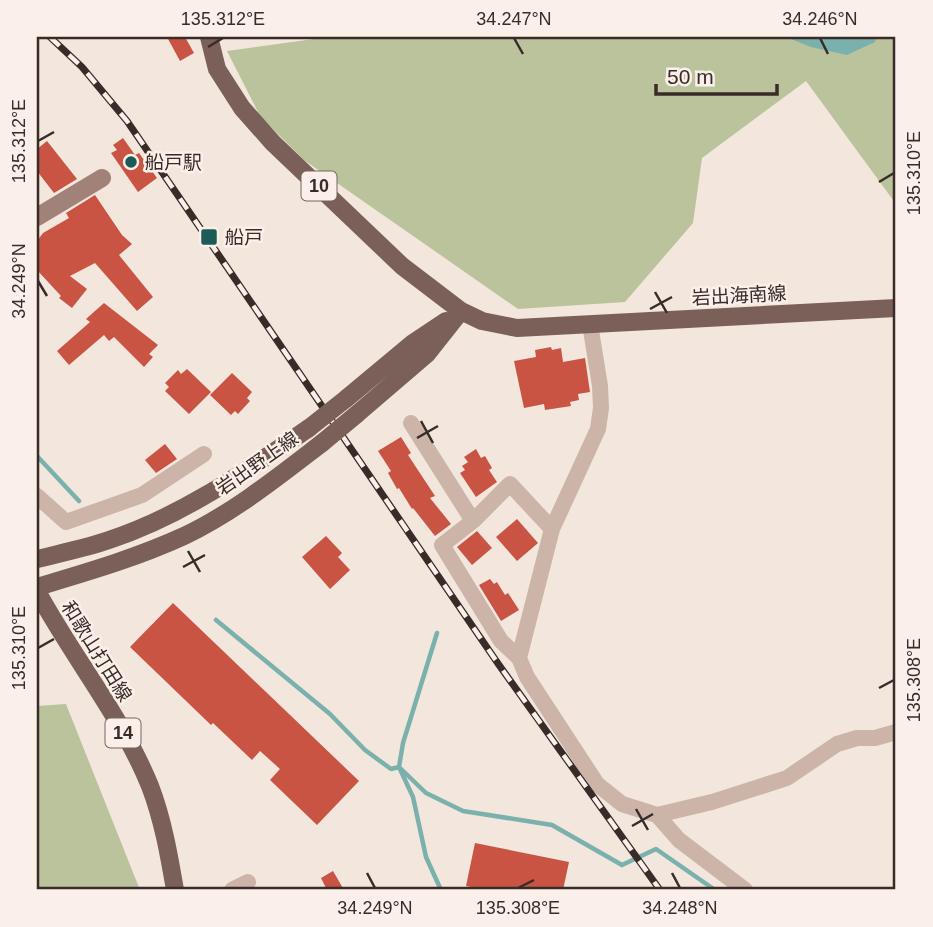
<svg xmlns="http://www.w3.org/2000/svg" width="933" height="927" font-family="Arial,'Noto Sans JP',sans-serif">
<rect width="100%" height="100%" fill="#f3e6dc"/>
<path fill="#bac39c" d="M328,37h568v167l-90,-123 -104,77 -9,65 -68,79 -107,7 -214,-149 -44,-44 -33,-65z
M66,704l74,186h-103v-184z"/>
<path fill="#7ab1ad" d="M786,37h90l-1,5 -28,13 -36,-8z"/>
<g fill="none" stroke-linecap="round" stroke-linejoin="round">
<path stroke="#7ab1ad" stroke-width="4.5" d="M37,456l42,45
M216,620l114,94 35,36 26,19 8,-2 27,26 37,18 89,14 70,40 34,-16 59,41
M437,633l-34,110 -4,24 14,30 13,60 15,33"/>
</g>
<path fill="#ca5444" d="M167,37h18l9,16 -14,8z
M123,138l12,17 4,-2 18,25 -19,14 -27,-39 6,-3 -4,-5z
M47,141l30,38 -23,14 -17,-22v-22z
M95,195l27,40 10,9 -13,11 34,42 -16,14 -42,-48 -25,13 17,13 -15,19 -13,-10 2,-2 -24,-26v-29l6,-8 26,-15 -3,-5z
M104,303l54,42 -9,9 4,3 -9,10 -30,-30 -5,4 -5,-6 -35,30 -12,-14 33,-29 -4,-3z
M551,347l1,3 9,-2 2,14 22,-4 5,34 -12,2 1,6 -9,2 1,4 -26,4 -1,-6 -20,4 -10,-47 22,-4 -1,-7z
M187,369l24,23 -22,22 -24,-23 4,-4 -4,-4 13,-13 3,4z
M232,373l20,19 -5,6 3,3 -12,13 -3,-3 -4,4 -21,-20z
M401,437l10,16 -3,2 27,41 -5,2 21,26 -16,12 -22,-28 -1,1 -13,-21 -2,1 -9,-16 3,-2 -13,-20z
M165,444l12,15 -21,14 -11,-13z
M476,449l5,9 4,-2 7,12 -3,2 8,12 -21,15 -16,-24 5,-3 -3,-4 6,-4 -4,-5z
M517,519l21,24 -21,18 -21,-24z
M477,531l15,17 -20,17 -15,-18z
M326,536l16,17 -4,4 12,13 -20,19 -28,-32z
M490,579l4,5 3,-2 8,13 3,-2 11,17 -18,11 -22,-36z
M173,603l186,178 -42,44 -47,-45 10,-11 -20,-18 -8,9 -39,-37 -2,2 -81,-78z
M475,843l94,19 -6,28h-78l-19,-4z
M333,871l11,19h-17l-6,-12z"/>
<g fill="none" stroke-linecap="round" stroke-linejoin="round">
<path stroke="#ccb4a8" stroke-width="16" d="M411,423l62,98
M37,496l29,26 76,-27 62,-41
M552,529l-42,-45 -37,37 -31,24 59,96 18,17 33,-129 46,-100 3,-21 -1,-22 -10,-62
M519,658l8,19 70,107 25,20 35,11 22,25 66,50
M657,815l55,-13 75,-24 50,-34 20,-6h18l21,-6
M232,890l16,-8"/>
<path stroke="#a08279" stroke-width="18" d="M37,217l65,-39"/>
<path stroke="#7b6059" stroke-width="18" d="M209,37l8,32 25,39 31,35 129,123 59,45 21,10 35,7 379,-20
M347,398l66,-55 33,-22
M357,414l70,-60 34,-43
M37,559c24,-6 49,-11 72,-19 73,-24 137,-69 200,-112
M37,587c50,-15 99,-29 147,-51 49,-23 95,-60 138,-93
M37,591c35,65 85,126 113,195 13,34 19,69 25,104"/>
<g stroke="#382b28" stroke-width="7">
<path id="rail" d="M50,37l32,30 45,54 372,544 161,225"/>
</g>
<use href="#rail" stroke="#faf0e9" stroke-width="4.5" stroke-dasharray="13" stroke-linecap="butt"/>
<path stroke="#7b6059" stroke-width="18" d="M309,428l38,-30
M322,443l35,-29"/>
</g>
<path fill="none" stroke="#382b28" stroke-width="2.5" d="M514,38l9,16M820,38l8,16M208,47l15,-9M38,141l16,-9M879,182l15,-9M38,281l9,15M655,292l12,21M650,309l22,-12M421,421l12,22M417,438l21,-12M188,551l12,21M183,567l22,-12M38,648l16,-9M879,688l15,-8M636,809l12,21M632,826l21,-12M367,873l8,15M672,873l8,15M518,888l16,-8"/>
<g fill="#1c5b58" stroke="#faf0e9" stroke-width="2.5">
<circle cx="131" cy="162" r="7"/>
<rect x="200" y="228" width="18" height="18" rx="3.5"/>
</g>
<g text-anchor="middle" stroke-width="5" stroke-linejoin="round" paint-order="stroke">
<g fill="#faf0e9" stroke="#726662" stroke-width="2">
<rect x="301.5" y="171.5" width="35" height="29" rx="5"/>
<rect x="105.5" y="718.5" width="35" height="29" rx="5"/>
</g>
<g font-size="18" font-weight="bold" fill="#382b28">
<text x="319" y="192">10</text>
<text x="123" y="739">14</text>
</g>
<g font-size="19" fill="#382b28" stroke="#faf0e9" text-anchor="start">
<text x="145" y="169">船戸駅</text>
<text x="225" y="244">船戸</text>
</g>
<g font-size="19" fill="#382b28" stroke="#faf0e9">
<text transform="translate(739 295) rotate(-3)" y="7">岩出海南線</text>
<text transform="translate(257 463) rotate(-35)" y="7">岩出野上線</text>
<text transform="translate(97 651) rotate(58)" y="7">和歌山打田線</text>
</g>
</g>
<rect width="933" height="927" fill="none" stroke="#faf0e9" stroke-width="77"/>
<path d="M656 84v10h121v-10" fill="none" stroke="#382b28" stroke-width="3.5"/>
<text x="667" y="84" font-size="21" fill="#382b28" stroke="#faf0e9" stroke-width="5" paint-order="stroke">50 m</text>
<rect x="38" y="38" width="856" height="850" fill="none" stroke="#382b28" stroke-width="2.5"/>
<g font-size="18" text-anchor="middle" fill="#382b28">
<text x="223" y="25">135.312°E</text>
<text x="514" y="25">34.247°N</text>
<text x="820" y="25">34.246°N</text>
<text transform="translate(19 141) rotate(-90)" y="6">135.312°E</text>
<text transform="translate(914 173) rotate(-90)" y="6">135.310°E</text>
<text transform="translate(19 281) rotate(-90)" y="6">34.249°N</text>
<text transform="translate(19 648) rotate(-90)" y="6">135.310°E</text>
<text transform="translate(914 680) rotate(-90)" y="6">135.308°E</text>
<text x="375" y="914">34.249°N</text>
<text x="518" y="914">135.308°E</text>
<text x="680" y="914">34.248°N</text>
</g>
</svg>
